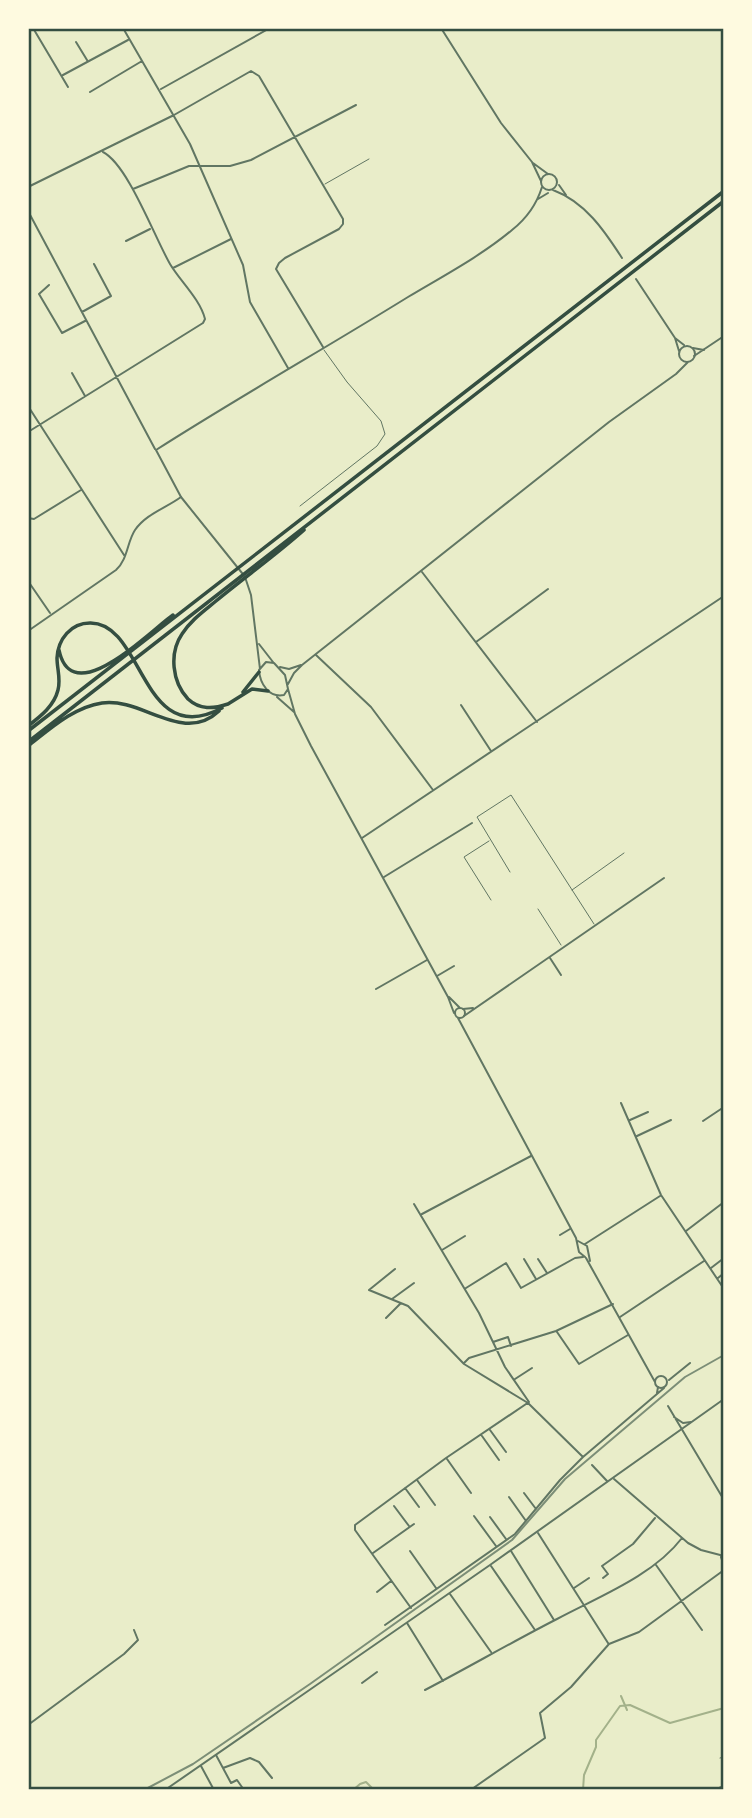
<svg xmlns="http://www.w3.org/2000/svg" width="752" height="1818" font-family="Inter,sans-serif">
<rect width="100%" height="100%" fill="#e9edc9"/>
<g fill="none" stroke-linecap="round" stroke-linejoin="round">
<path stroke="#a3b18a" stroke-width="2" d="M621,1696l6,14
M353,1790l7,-6 6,-2 8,8
M583,1790l1,-15 12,-28v-7l24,-34 10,-1 40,18 54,-15"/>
<path stroke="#617663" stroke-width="1" d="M325,184l44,-25
M300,506l77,-60 8,-12 -4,-13 -34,-39 -23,-32
M489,841l-25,16 27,43
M510,872l-33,-55 34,-22 83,129
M572,890l52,-37
M538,909l23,36"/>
<path stroke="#617663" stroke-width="1" d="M720,1758l4,-1"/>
<path stroke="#617663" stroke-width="2" d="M33,28l35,59
M123,28l67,116 53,121 7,37 38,66
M76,42l11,18
M63,75l65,-35
M161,89l109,-61
M90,92l52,-31
M28,187l146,-72 77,-44 8,5 84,143v5l-4,5 -54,29 -6,5 -3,6 47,78
M133,189l56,-23h41l21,-6 105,-55
M28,211l127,238
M126,241l24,-12
M173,268l58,-29
M49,285l-10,9 23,39 23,-12
M82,312l29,-16 -17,-32
M693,348l11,2
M694,356l30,-20
M72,373l13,23
M28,406l96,149
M28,432l175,-109 2,-4c-5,-20 -25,-38 -35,-55 -16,-28 -42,-99 -67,-112
M28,518l6,1 47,-29
M422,572l115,150
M28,581l22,32
M28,631l88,-61c12,-11 11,-28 19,-40 11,-16 31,-22 46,-33
M476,642l72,-53
M316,655l55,52 62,83
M461,705l30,46
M362,838l362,-242
M384,877l88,-54
M550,958l11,17
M437,976l17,-10
M376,989l51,-29
M463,1009l10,-1
M464,1016l200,-138
M621,1103l40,92 63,94
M630,1120l18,-8
M703,1121l21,-14
M637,1136l34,-16
M422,1214l109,-58
M686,1231l38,-29
M560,1235l10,-6
M585,1244l75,-48
M442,1250l23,-14
M524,1259l12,20
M538,1259l9,14
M711,1268l13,-10
M395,1269l-26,21 39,16 56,58 64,39 55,54
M718,1278l6,-5
M466,1288l40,-25 15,25 54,-30 8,-1
M392,1299l22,-16
M620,1317l84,-56
M386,1318l14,-14
M557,1332l22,32 49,-29
M493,1342l15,-5 3,9
M464,1363l5,-5 87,-27 57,-27
M515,1379l17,-11
M657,1393l1,-6
M668,1406l56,94
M723,1415l1,2
M674,1417l9,6 8,-1
M490,1430l16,22
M482,1436l17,24
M447,1459l24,34
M592,1465l15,16
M614,1479l74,64 13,7 23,6
M417,1480l18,25
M405,1488l14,19
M524,1493l12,16
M509,1497l17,24
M394,1506l15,20
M474,1516l22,30
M490,1517l16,22
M538,1533l70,110
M410,1551l26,37
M511,1551l43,69
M373,1553l41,-29
M721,1557l3,9
M656,1565l46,65
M491,1566l44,64
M603,1578l5,-4 -6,-8 31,-22 22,-26
M574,1588l15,-10
M377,1592l14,-11
M450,1594l41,58
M411,1608l-56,-78v-5l91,-67 83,-56 -24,-35 -26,-54 -65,-109
M407,1623l36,58
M385,1625l130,-91 45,-54 23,-23 81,-69
M362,1683l15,-11
M425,1690c44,-23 87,-48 132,-71 41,-22 96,-43 125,-81
M28,1725l96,-71 14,-14 -4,-10
M216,1755l15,28 6,-3 7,10
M201,1766l13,24
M223,1768l27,-10 9,4 13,16
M472,1789l73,-51 -5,-25 31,-26 38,-43 30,-12 85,-62
M714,1790l10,-4"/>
<path stroke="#617663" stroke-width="2" d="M441,28l60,95 31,39 9,19
M533,163l15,11
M541 182a8 8 0 1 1 16 0a8 8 0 1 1-16 0Z
M559,185l7,10
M553,190c32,12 51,40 69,68
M538,199l10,-6
M636,279l39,59 4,13
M675,338l9,7
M679 354a8 8 0 1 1 16 0a8 8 0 1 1-16 0Z
M242,573l-61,-76 -25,-47c83,-53 168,-101 252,-153 35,-21 73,-41 104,-67 14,-11 25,-27 30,-43
M245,577l6,18 9,74
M259,644l14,18
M266,662l8,1 11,12 3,14 -4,6c-15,3 -24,-11 -25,-25z
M280,667l9,2 12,-4
M288,684l6,-11 8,-8 307,-243 67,-48 12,-12
M288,689l7,25 16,32 137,251 6,16
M277,697l17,15
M449,997l11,11
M455 1013a5 5 0 1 1 10 0a5 5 0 1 1-10 0Z
M458,1018l118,220 3,14 6,5
M578,1241l9,5 3,15
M586,1258l69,124
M655 1382a6 6 0 1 1 12 0a6 6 0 1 1-12 0Z
M669,1380l21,-17
M165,1790l325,-225 234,-166"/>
<path stroke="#344e41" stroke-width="3.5" d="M59,650c13,62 91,-19 114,-35
M243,692l16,-20
M228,704c-15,5 -28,6 -40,-5 -16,-17 -19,-46 -6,-65 9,-14 22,-23 34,-33 29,-24 60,-46 88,-71
M228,704l24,-15 16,2
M28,726c13,-10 26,-20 30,-36 3,-11 -1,-21 -1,-32 1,-19 14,-35 33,-35 54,-1 51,128 132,85
M28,731l696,-540
M28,742l696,-541
M28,746c22,-17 46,-39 74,-43 40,-6 81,42 117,8"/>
<path stroke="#7c8e77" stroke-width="2" d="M144,1790l49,-26 117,-80 202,-144 53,-61 120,-102 39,-22"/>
</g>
<rect width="752" height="1818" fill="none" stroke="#fefae0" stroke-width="60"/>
<rect x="30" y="30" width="692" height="1758" fill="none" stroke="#344e41" stroke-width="2.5"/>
</svg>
